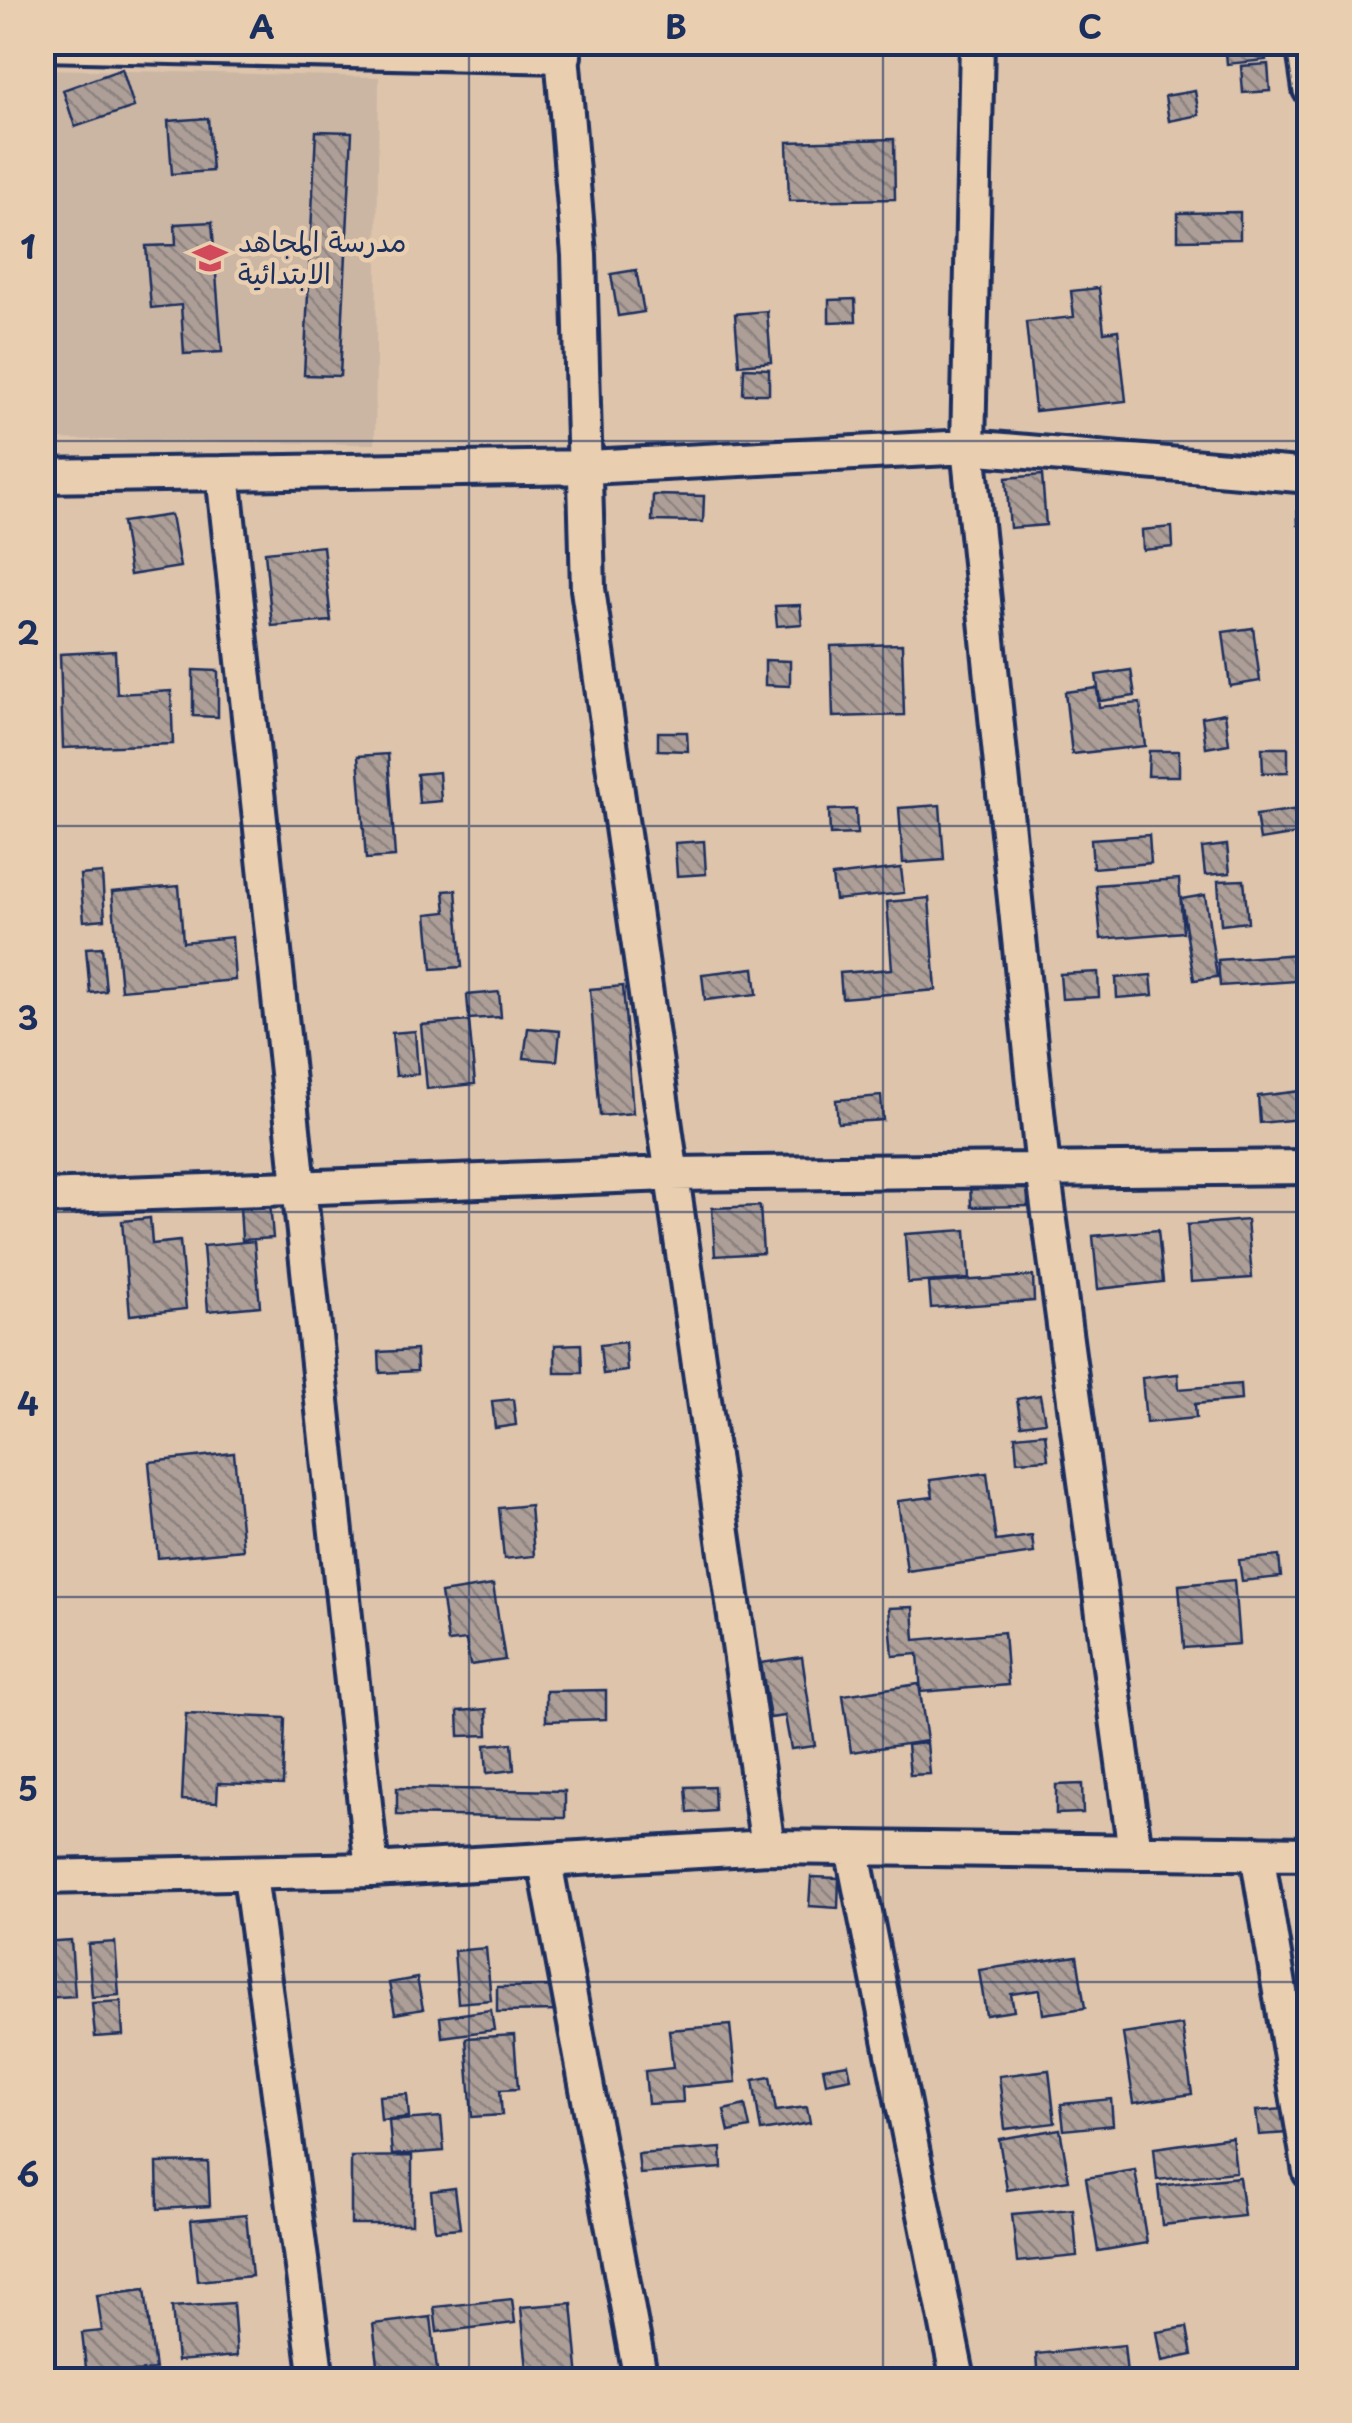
<svg xmlns="http://www.w3.org/2000/svg" width="1352" height="2423" font-family="'Playpen Sans','Playpen Sans Arabic',sans-serif">
<defs>
<pattern id="building-back-hatch" width="6" height="6" patternUnits="userSpaceOnUse" patternTransform="scale(2.5)"><rect width="6" height="6" fill="#ad9f98"/><path d="M-1 5l2 2M0 0l6 6M5-1l2 2" fill="none" stroke="#8c827f"/></pattern>
</defs>
<rect width="100%" height="100%" fill="#ddc4ab"/>
<filter id="ink" filterUnits="userSpaceOnUse"><feTurbulence type="fractalNoise" baseFrequency=".01" numOctaves="2"/><feDisplacementMap in="SourceGraphic" scale="20" xChannelSelector="R" yChannelSelector="G"/><feConvolveMatrix kernelMatrix="1 2 1 2 8 2 1 2 1" color-interpolation-filters="sRGB"/></filter>
<g filter="url(#ink)">
<path fill="#cbb6a4" d="M43,69l336,8 -4,367 -332,-5z"/>
<path fill="url(#building-back-hatch)" stroke="#1b2f5e" stroke-width="2.5" d="M1225,42h39l2,18 -39,4z
M1268,64l2,27 -27,2 -2,-27z
M122,69l12,38 -59,20 -12,-37z
M1195,91l4,24 -30,6 -4,-25z
M208,118l4,53 -40,3 -4,-53z
M316,131l36,1 -12,244 -36,-1z
M894,139l1,60 -106,2 -2,-59z
M1240,212v27l-62,1v-27z
M212,222l10,130 -38,2 -3,-49 -30,3 -5,-62 30,-1 -1,-21z
M636,270l8,42 -26,4 -7,-42z
M1099,288l5,44 14,-2 8,71 -91,10 -9,-89 48,-5 -3,-26z
M855,299l1,22 -27,1v-22z
M767,311l4,51 -32,3 -4,-51z
M744,368l25,1v25h-26z
M1042,475l4,50 -36,3 -4,-50z
M1297,492h13v32l-12,1z
M653,495l51,1 -1,26 -51,-1z
M171,515l9,52 -50,8 -8,-53z
M1172,527l1,20 -30,3 -1,-20z
M323,546l8,75 -59,5 -7,-74z
M800,605l2,19 -25,2 -2,-20z
M1253,628l7,53 -30,5 -7,-54z
M902,644l2,71 -71,2 -2,-71z
M115,651l2,43 54,-3 2,53 -110,4 -3,-94z
M765,660l25,1v25l-25,-1z
M193,670l25,1v46l-25,-1z
M1131,670l4,26 -35,5 -4,-26z
M1097,688l2,19 41,-4 5,43 -73,8 -7,-62z
M1225,713l4,31 -23,4 -4,-31z
M658,732h29l1,19 -30,-1z
M1262,748h26v24l-25,1z
M1149,751h30v25h-31z
M388,754l7,103 -29,2 -8,-103z
M439,772l2,29 -22,2 -2,-29z
M940,805l4,55 -41,3 -4,-55z
M1307,808l3,24 -50,8 -4,-25z
M856,809l1,25 -27,1 -1,-25z
M1149,835l2,28 -58,5 -2,-29z
M704,841l2,33 -29,2 -2,-33z
M1227,845l3,28 -25,2 -3,-27z
M901,868l3,25 -69,7 -3,-24z
M102,873l3,46 -21,2 -4,-46z
M1179,879l4,53 -82,7 -5,-54z
M1244,880l4,42 -27,3 -3,-44z
M179,886l4,56 49,-5 3,43 -114,10 -9,-98z
M456,890l6,77 -30,2 -5,-55 19,-2 -2,-21z
M1205,895l12,82 -23,3 -13,-81z
M929,898l7,92 -94,8 -2,-25 52,-4 -5,-67z
M102,947l4,44 -16,2 -4,-45z
M1310,953v27l-90,6 -2,-26z
M754,968l3,26 -52,6 -3,-26z
M1098,972l1,25 -37,2 -2,-25z
M1151,975l2,20 -36,3 -1,-20z
M623,986l10,127 -33,3 -10,-127z
M499,992l2,25 -32,2 -2,-24z
M469,1021l6,63 -48,5 -6,-64z
M528,1028l32,3 -3,30 -33,-3z
M415,1031l3,43 -22,2 -4,-43z
M1310,1090v28l-50,5 -2,-27z
M881,1096l2,24 -45,3 -2,-23z
M1028,1178v28l-57,1 -1,-28z
M269,1190l4,48 -31,2 -3,-49z
M760,1206l3,47 -48,3 -3,-48z
M150,1218l2,26 28,-3 6,68 -56,6 -8,-94z
M1247,1220l5,58 -61,4 -4,-57z
M966,1230l3,49 -61,4 -3,-49z
M1158,1230l5,52 -65,7 -5,-53z
M254,1241l6,65 -52,5 -5,-65z
M1033,1276l1,25 -103,7 -2,-25z
M625,1342l2,29 -24,3 -3,-29z
M581,1344l1,29h-27v-28z
M416,1350l1,21 -37,2 -1,-21z
M1178,1374l1,15 61,-5 1,16 -46,4 1,14 -50,5 -4,-45z
M1040,1395l5,27 -24,3 -4,-26z
M513,1399l3,26 -21,3 -3,-27z
M1045,1433l3,26 -31,2 -2,-25z
M234,1453l9,97 -85,8 -9,-96z
M987,1473l9,68 36,-5 2,17 -127,18 -9,-70 35,-4 -3,-17z
M530,1505l4,51 -30,3 -5,-51z
M1279,1556l2,21 -39,4 -3,-21z
M1234,1580l5,64 -55,4 -5,-63z
M493,1585l12,75 -35,5 -4,-25 -18,2 -7,-49z
M913,1607l2,33 89,-8 4,53 -87,7 -3,-38 -25,2 -4,-48z
M802,1657l13,89 -24,3 -6,-33 -15,2 -9,-55z
M919,1684l8,57 -76,11 -8,-57z
M606,1690v29l-60,2v-30z
M487,1709l1,26 -29,1 -1,-25z
M186,1714l99,4 -2,67 -65,-2 -1,19 -35,-2z
M512,1743l2,27 -27,3 -2,-28z
M927,1743l3,31 -20,1 -3,-30z
M1082,1784l1,29 -27,1v-29z
M714,1786l1,25 -27,2 -2,-26z
M397,1788l168,3v27l-168,-3z
M811,1877l28,1 -1,30 -29,-2z
M71,1940l4,56 -33,2v-56z
M115,1942l4,53 -27,2 -4,-53z
M486,1948l5,52 -33,3 -4,-52z
M1077,1956l8,52 -42,6 -3,-24 -29,4 3,17 -28,4 -7,-45z
M417,1978l6,31 -28,5 -6,-31z
M560,1986v25l-63,1v-25z
M121,2001l2,34 -28,2 -3,-34z
M491,2010l3,20 -52,7 -2,-20z
M730,2025l6,57 -54,5 1,15 -35,2 -3,-33 28,-3 -4,-38z
M1182,2025l10,69 -58,9 -11,-69z
M514,2035l4,54 -18,1 2,25 -30,2 -6,-79z
M848,2064l3,14 -25,5 -3,-15z
M1049,2070l6,53 -50,6 -6,-53z
M770,2077l6,34 31,-4 3,16 -49,8 -8,-51z
M407,2094l2,23 -28,3 -2,-24z
M1111,2099l2,26 -49,5 -3,-26z
M745,2105l5,23 -21,4 -5,-22z
M1285,2109l2,24 -28,2 -3,-24z
M441,2117l3,34 -52,4 -3,-34z
M1060,2129l9,51 -62,10 -8,-51z
M1232,2137l4,35 -79,8 -3,-32z
M721,2148l1,20 -82,6 -2,-20z
M412,2156v68h-61v-67z
M208,2162l2,44 -52,3 -1,-46z
M1135,2170l12,73 -49,8 -12,-73z
M1239,2177l5,39 -82,9 -4,-39z
M455,2188l5,40 -25,2 -4,-39z
M1073,2209l4,47 -60,6 -5,-48z
M246,2215l6,61 -55,5 -6,-61z
M145,2289l10,81 -68,7 -5,-44 20,-2 -5,-36z
M512,2299l3,24 -78,9 -3,-25z
M233,2303l4,53 -60,5 -5,-54z
M572,2303l7,77h-51l-7,-73z
M431,2317l7,62 -58,1 -7,-56z
M1187,2327l5,28 -30,6 -5,-29z
M1124,2345l3,29 -89,6 -2,-26z"/>
<g fill="none" stroke-linecap="round" stroke-linejoin="round">
<g stroke="#1b2f5e" stroke-width="40">
<path id="minor" d="M561,42l18,213 9,334 180,1258
M977,42l-9,405 75,722 92,683
M1303,42l7,47
M42,44l522,12
M223,473l149,1397
M42,476l546,-9 380,-20 342,29
M42,1197l629,-23 639,-7
M852,1848l106,532
M1257,1853l53,319
M545,1862l96,518
M250,1875l67,505
M42,1877l330,-7 396,-23 542,7"/>
</g>
<use href="#minor" stroke="#e9ceb0" stroke-width="32"/>
</g>
</g>
<path fill="none" stroke="#1b2f5e" stroke-width="2.5" stroke-opacity="0.55" d="M469,42v2338M883,42v2338M42,441h1268M42,826h1268M42,1212h1268M42,1597h1268M42,1982h1268"/>
<defs>
<g id="school-bare" transform="scale(2.7)"><path d="M0-5L7-2L0 1L-7-2ZM-4 1L0 2.5L4 1V4Q0 6-4 4Z" fill="#d1495b" stroke="#e9ceb0" stroke-width="2.5" paint-order="stroke"/></g>
</defs>
<g fill-rule="evenodd">
<use href="#school-bare" x="210" y="258"/>
</g>
<g text-anchor="middle" stroke-width="9" stroke-linejoin="round" paint-order="stroke">
<g font-size="28" fill="#1b2f5e" stroke="#e9ceb0" text-anchor="start">
<text x="238" y="252">مدرسة المجاهد<tspan x="238" dy="32">الابتدائية</tspan></text>
</g>
</g>
<rect width="1352" height="2423" fill="none" stroke="#e9ceb0" stroke-width="110"/>
<rect x="55" y="55" width="1242" height="2313" fill="none" stroke="#1b2f5e" stroke-width="4"/>
<g font-size="32" text-anchor="middle" font-weight="bold" fill="#1b2f5e">
<text x="262" y="39">A</text>
<text x="676" y="39">B</text>
<text x="1090" y="39">C</text>
<text x="28" y="259">1</text>
<text x="28" y="645">2</text>
<text x="28" y="1030">3</text>
<text x="28" y="1416">4</text>
<text x="28" y="1801">5</text>
<text x="28" y="2187">6</text>
</g>
</svg>
